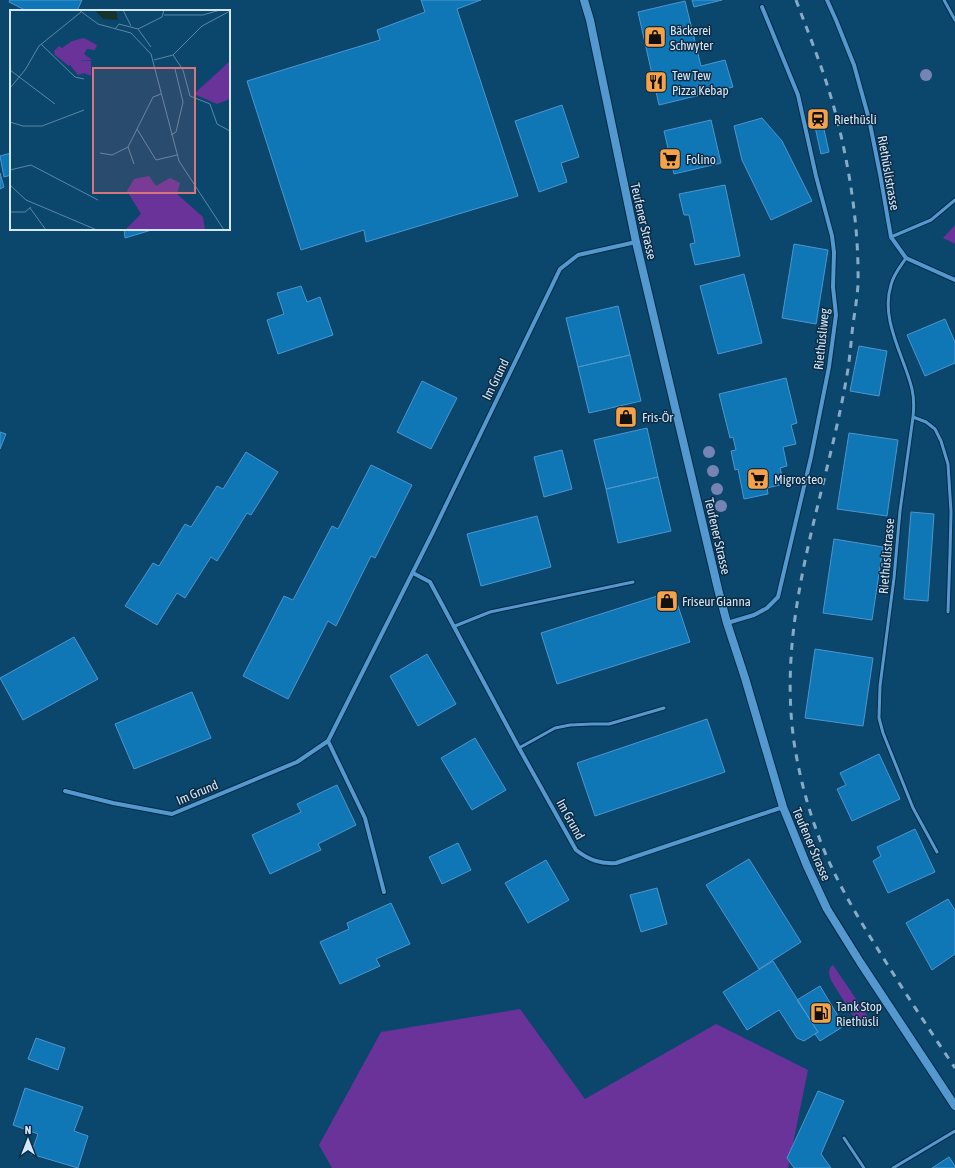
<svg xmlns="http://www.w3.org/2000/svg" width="955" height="1168" font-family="'Asap Condensed',sans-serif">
<rect width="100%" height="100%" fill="#0b466d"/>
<path fill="#69339a" d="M955,225v19l-12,-6z
M833,965l38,56c-5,4 -8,4 -14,1l-25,-40c-3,-6 -5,-13 1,-17z
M520,1009l65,90 131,-75 92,46 -20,98h-456l-13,-23 62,-113z"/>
<path fill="#1077b7" stroke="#4e95cc" d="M10,0h72l-5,11h-50l-18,-9z
M421,0h60l-24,9 61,187 -152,46 -2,-12 -63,20 -54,-169 133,-41 -3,-10 48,-18z
M692,0h30l-28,7z
M685,1l16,65 24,-6 8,27 -74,18 -21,-93z
M562,105l17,52 -18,6 6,19 -28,10 -24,-71z
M820,111l9,41 -8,2 -9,-41z
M762,118l20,23 30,60 -41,19 -29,-60 -8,-34z
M711,120l10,43 -47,11 -10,-43z
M11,153v22l-7,2 -4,-21z
M0,173l4,14 -4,2z
M725,185l15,71 -45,9 -5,-21 5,-1 -6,-28h-5l-5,-21z
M124,229h31l-30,9z
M794,244l34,6 -12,74 -34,-6z
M744,274l18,69 -44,11 -18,-68z
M301,286l6,16 13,-5 13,38 -55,19 -11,-34 17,-6 -7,-21z
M618,306l12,49 -52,12 -12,-49z
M945,319l10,23v21l-30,13 -18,-41z
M859,346l28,5 -8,45 -29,-5z
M630,355l11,46 -52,12 -11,-46z
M786,378l11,45 -6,2 5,19 -13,3 4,19 -7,2 4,16 -17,4 1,6 -24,5 -6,-30 -3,1 -4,-19 5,-1 -3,-13 -3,1 -11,-44z
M422,381l35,17 -26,51 -34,-17z
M647,428l11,49 -52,12 -12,-49z
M0,432l6,2 -6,15z
M849,433l49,7 -11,76 -50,-7z
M562,450l10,39 -28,8 -10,-40z
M246,452l32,20 -27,43 -4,-2 -30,48 -6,-4 -26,41 -8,-5 -20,32 -32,-19 28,-43 6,3 26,-42 6,3 26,-41 6,3z
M371,465l41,20 -37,73 -4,-2 -35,70 -8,-5 -40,78 -45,-23 41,-80 9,4 39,-74 6,3z
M658,477l13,54 -53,12 -12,-54z
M911,512l23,2 -6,87 -24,-2z
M537,516l14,51 -70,19 -14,-52z
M834,539l49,8 -11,73 -49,-7z
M673,591l17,51 -133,42 -16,-51z
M74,637l24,42 -75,41 -23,-42z
M815,649l58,9 -10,68 -58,-8z
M427,654l29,50 -38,22 -28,-50z
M192,692l19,46 -77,31 -19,-45z
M707,719l18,53 -130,44 -18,-53z
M475,738l31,52 -34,20 -31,-52z
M879,754l21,45 -48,22 -15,-32 9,-4 -6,-12z
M337,785l19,40 -38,19 3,6 -51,24 -18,-39 49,-23 -4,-8z
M915,829l20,43 -47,21 -15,-32 8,-5 -4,-9z
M458,843l13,27 -29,14 -13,-27z
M749,859l52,83 -42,27 -53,-84z
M546,860l23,40 -41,23 -23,-40z
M657,888l10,36 -26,8 -11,-37z
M948,899l7,11v44l-23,16 -26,-47z
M391,903l19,41 -34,15 4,7 -40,18 -20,-42 29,-13 -2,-6z
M773,961l45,71 -14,9 -7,-3 -18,-28 -32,20 -24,-38z
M820,986l24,40 -24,15 -5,-7 3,-2 -21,-32z
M36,1038l29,10 -7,22 -30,-11z
M25,1088l58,19 -9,24 14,5 -10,32 -47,-14 7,-20 -25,-9z
M818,1091l26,10 -23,53 10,14h-37l-7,-10z
M949,1157l6,9v2h-23z"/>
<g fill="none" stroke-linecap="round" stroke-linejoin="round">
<g stroke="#032b46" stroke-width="5">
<path id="lane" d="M944,0l11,20
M891,237l40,-17 24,-20
M906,258c-6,9 -13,17 -15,27 -11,35 13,71 21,104 2,9 2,19 1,28l-13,94 -6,67 -14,108 -1,32 4,15 30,75 24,44
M913,417l13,5 9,7 6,12 7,23 3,48 -1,41 -2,59
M455,626l35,-14 143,-30
M519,748l36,-20 15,-3 22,-1h17l55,-16
M844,1138l20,30
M893,1168l62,-37"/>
</g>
<g stroke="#032b46" stroke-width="6">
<path id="street" d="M827,0l9,20 18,45 15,54 11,55 11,63 15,21 49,22
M413,573l17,9 89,166 57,102c13,10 24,14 40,13l167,-56
M727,623l27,-8 13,-7 11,-11 33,-140 18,-90 7,-52 -3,-28 1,-35 -2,-16 -16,-60 -18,-81 -36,-88
M328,741l37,77 19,74
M65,791l48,12 59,11 125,-52 31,-21 104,-207 128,-265 18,-14 58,-13"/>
</g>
<g stroke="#032b46" stroke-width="10">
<path id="secondary" d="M584,0l6,20 46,222 82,347 9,34 18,55 38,129 24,59 20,43 33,53 95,144"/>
</g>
<use href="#lane" stroke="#5399d0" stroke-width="3"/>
<use href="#street" stroke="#5399d0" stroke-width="4"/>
<use href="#secondary" stroke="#5399d0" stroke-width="8"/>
<path stroke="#88abc5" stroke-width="3" stroke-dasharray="7 7" stroke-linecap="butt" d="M796,0c15,40 32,81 42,123 13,53 21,108 20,162 -1,13 -3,26 -5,39 -2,17 -3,34 -6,51 -21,123 -71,239 -53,367 5,33 14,67 26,98 16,42 40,81 64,119 23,37 47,73 71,109"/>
</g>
<g fill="#7684b3">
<circle cx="926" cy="75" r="6"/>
<circle cx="709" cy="452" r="6"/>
<circle cx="713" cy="471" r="6"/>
<circle cx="717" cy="489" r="6"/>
<circle cx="721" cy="506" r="6"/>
</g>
<defs>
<g id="shop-square" transform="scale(1.15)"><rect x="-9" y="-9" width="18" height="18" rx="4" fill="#f6a248" stroke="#0d2b42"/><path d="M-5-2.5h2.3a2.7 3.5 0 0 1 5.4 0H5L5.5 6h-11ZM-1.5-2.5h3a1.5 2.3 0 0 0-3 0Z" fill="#111"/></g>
<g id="restaurant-square" transform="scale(1.15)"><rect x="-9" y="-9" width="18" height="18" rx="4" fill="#f6a248" stroke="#0d2b42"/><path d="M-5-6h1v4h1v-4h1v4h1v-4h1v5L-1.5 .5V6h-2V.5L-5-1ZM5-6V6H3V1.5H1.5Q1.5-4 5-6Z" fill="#111"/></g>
<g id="station-square" transform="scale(1.15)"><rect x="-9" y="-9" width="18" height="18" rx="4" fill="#f6a248" stroke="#0d2b42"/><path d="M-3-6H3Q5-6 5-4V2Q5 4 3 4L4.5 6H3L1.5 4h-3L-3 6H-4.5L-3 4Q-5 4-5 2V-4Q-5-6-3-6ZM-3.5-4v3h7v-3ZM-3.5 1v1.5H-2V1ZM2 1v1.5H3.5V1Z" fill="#111"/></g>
<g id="supermarket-square" transform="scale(1.15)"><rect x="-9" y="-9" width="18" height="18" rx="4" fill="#f6a248" stroke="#0d2b42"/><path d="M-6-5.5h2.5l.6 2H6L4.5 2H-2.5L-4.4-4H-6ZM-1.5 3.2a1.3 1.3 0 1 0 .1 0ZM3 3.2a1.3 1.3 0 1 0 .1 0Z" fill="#111"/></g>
<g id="fuel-square" transform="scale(1.15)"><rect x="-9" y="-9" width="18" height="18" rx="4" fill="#f6a248" stroke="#0d2b42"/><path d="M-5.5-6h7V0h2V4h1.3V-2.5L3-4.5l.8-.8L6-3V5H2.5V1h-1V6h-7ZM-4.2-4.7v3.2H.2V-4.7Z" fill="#111"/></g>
</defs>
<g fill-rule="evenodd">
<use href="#shop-square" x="655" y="37"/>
<use href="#restaurant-square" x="656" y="82"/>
<use href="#station-square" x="818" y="119"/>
<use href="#supermarket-square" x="670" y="159"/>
<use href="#shop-square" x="626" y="417"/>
<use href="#supermarket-square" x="758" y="479"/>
<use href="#shop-square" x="667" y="601"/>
<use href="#fuel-square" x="821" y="1013"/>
</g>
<g text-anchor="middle" stroke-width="3" stroke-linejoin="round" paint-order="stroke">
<g font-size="13" fill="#d4e8fa" stroke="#0d2b42" text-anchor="start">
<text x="670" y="35">Bäckerei<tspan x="670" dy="15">Schwyter</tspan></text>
<text x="672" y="80">Tew Tew<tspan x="672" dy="15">Pizza Kebap</tspan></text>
<text x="834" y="124">Riethüsli</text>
<text x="686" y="164">Folino</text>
<text x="642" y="422">Fris-Ör</text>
<text x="774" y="484">Migros teo</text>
<text x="682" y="606">Friseur Gianna</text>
<text x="836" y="1011">Tank Stop<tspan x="836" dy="15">Riethüsli</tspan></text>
</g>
<g font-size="13" fill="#d4e8fa" stroke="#0d2b42">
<text transform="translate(889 173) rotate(80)" y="5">Riethüslistrasse</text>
<text transform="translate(644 221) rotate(77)" y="5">Teufener Strasse</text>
<text transform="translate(821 339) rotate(-84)" y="5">Riethüsliweg</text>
<text transform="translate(495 379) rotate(-64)" y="5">Im Grund</text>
<text transform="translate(718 536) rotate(77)" y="5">Teufener Strasse</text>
<text transform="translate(886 556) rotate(-85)" y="5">Riethüslistrasse</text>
<text transform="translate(197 792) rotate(-23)" y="5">Im Grund</text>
<text transform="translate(571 819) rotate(61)" y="5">Im Grund</text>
<text transform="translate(812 844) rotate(67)" y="5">Teufener Strasse</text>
</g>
</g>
<g transform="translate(10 10)">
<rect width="220" height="220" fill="#0b466d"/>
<path d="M74,28l13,7 -2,5 -8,-1 -3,5 8,6h-14l13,1v15l-7,-3 -6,2 -8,-10 -1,1 -14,-11 -1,-4 5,-5 3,2 10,-7zM220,51v38l-13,5 -23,-10zM139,166l7,10 14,-8 10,5 -3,11 26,23 2,13h-80l16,-16 -14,-23 7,-12z" fill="#69339a"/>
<path d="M85,0h21l2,10 -15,-1z" fill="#18322e"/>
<path fill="none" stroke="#5b87a5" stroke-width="1" d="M69,0l19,14 33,9 20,21 28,107 45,69M113,0l8,16M154,5h39l17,-5M105,19l4,-5 19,5 13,18M128,19l24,-12 2,-7M31,34l34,33 9,2M163,45l10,15 7,26 20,8 7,20 13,7M144,50l19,-5 29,-29 28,-15M0,60l45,34M0,78l15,-18 14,-24 42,-34M0,112l13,4h19l42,-16M127,119l19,31 21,-5M161,125l5,-3 7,-30 -8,-33M118,137l6,17M90,143l12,2 16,-8 25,-50 8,-3M0,160l21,-5 67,35M0,175l16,15 71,30M20,198l16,22M0,202h15l6,-5"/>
<path fill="#d5757c" fill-opacity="0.15" stroke="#d5757c" stroke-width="2" d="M83,58h102v125h-102z"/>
<rect width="220" height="220" fill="none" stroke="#d4e8fa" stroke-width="2"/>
</g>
<g transform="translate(28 1140)" stroke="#0d2b42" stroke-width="3" paint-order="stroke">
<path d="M0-3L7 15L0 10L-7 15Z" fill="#d4e8fa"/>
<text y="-6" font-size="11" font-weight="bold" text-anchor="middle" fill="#d4e8fa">N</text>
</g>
</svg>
